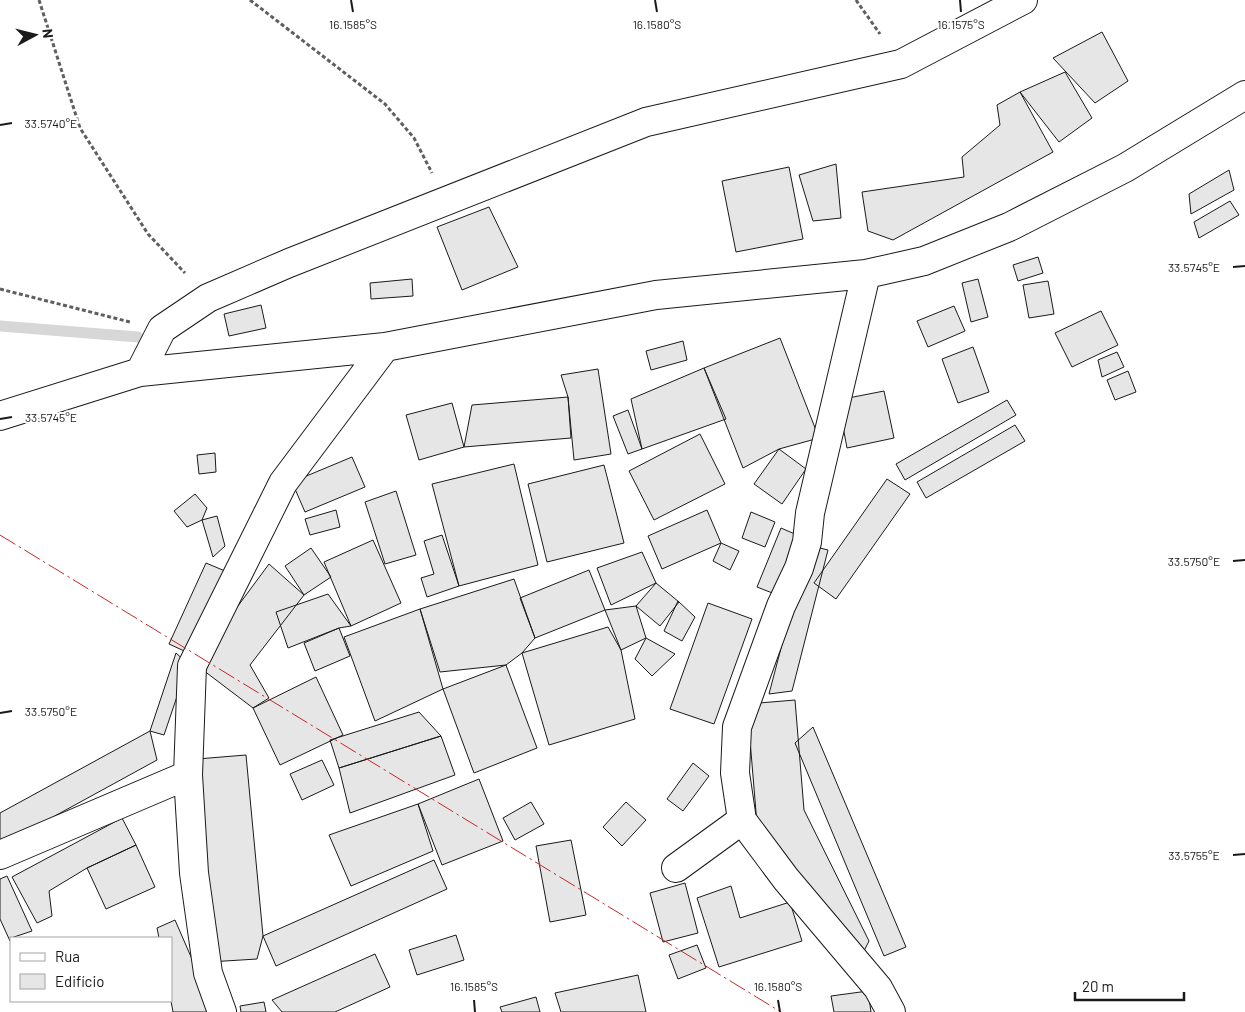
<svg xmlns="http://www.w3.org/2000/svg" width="1245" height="1012" font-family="Barlow,sans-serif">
<rect width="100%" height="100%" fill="#fff"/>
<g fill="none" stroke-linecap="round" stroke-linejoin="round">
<path stroke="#d7d7d7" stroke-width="11" d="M0,326l138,11"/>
</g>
<path fill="#e6e6e6" stroke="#1a1a1a" d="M1102,32l26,49 -33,22 -42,-45z
M1065,72l27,46 -33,24 -39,-50z
M1020,92l33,60 -160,88 -25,-9 -6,-39 102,-15 -2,-20 38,-32 -3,-20z
M836,164l5,54 -28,3 -14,-46z
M789,167l14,72 -67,13 -14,-71z
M1229,170l5,20 -43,24 -2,-20z
M1230,201l9,14 -40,23 -5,-16z
M489,207l29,60 -56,23 -25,-63z
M1038,257l5,16 -25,8 -5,-16z
M412,279l1,17 -42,3 -1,-16z
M978,279l10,38 -17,5 -9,-39z
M1048,281l6,33 -25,4 -6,-33z
M261,305l5,23 -37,8 -5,-22z
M954,306l11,25 -37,16 -11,-26z
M1101,311l17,34 -46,22 -17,-34z
M780,338l39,100 -40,11 -36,19 -39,-100z
M683,341l4,19 -36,10 -5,-19z
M973,347l16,45 -31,11 -16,-44z
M1117,352l7,15 -22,10 -4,-17z
M704,368l22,51 -84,30 -11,-50z
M598,369l13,85 -37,6 -6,-63 -7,-22z
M1128,371l8,21 -21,8 -8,-20z
M884,391l10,47 -47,10 -9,-48z
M568,397l3,41 -107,9 8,-42z
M1007,400l9,15 -111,65 -9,-16z
M452,403l12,44 -45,13 -13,-45z
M628,410l14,39 -14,5 -15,-38z
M1015,425l10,16 -99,57 -9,-16z
M700,434l25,50 -71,36 -25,-49z
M779,449l27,20 -24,35 -28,-20z
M215,453l1,19 -17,2 -2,-19z
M352,457l13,30 -60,25 -13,-30z
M514,464l24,101 -79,21 -27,-102z
M604,465l20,78 -77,19 -19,-78z
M887,479l23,15 -74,105 -22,-16z
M396,491l20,64 -31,9 -20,-62z
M195,494l12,14 -5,12 -15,7 -13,-16z
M336,510l4,17 -30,8 -5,-16z
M707,510l14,33 -59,26 -14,-33z
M751,512l24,10 -10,25 -23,-9z
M217,516l8,30 -12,11 -11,-37z
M781,528l23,10 -24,58 -23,-9z
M442,535l17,51 -32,11 -6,-19 13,-4 -10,-33z
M373,540l28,63 -50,23 -27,-64z
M721,543l18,8 -9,19 -17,-9z
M808,545l20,5 -36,141 -23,3z
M311,548l20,29 -27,18 -19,-29z
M642,552l14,31 -45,22 -14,-37z
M206,563l19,8 -32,84 -24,-11z
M269,564l35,31 -54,70 19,33 -16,10 -58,-44z
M589,570l16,40 -70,28 -15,-40z
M514,579l21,59 -13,15 -16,12 -66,7 -20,-63z
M656,583l23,19 -19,24 -24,-20z
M328,594l23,32 -12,2 -51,20 -12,-36z
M678,601l17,16 -13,24 -18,-10z
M708,603l44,16 -38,105 -44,-15z
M636,606l10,32 -25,12 -16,-40z
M420,609l23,80 -68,32 -31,-84z
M608,627l13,23 14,69 -86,26 -27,-92z
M339,628l11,28 -35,15 -11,-28z
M646,638l29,16 -23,22 -17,-17z
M176,653l12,11 -24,71 -14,-4z
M506,665l31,83 -63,25 -31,-84z
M316,677l27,58 -63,30 -27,-57z
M795,700l9,110 65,131 -10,20 -102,-137 -10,-120z
M419,712l22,24 -102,32 -9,-28z
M813,727l93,220 -22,9 -89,-213z
M150,731l7,29 -157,86v-33z
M441,736l14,39 -105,38 -11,-45z
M246,755l17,181 -6,23 -48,3 -12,-203z
M322,760l12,25 -32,15 -12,-26z
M693,763l16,13 -26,35 -16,-12z
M479,779l24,62 -61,24 -24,-61z
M531,802l13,22 -29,16 -12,-22z
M626,802l20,18 -24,26 -19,-19z
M418,804l15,47 -82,35 -22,-51z
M122,818l14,27 -49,23 -38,23 3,25 -15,7 -25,-46z
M571,840l15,75 -36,7 -14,-76z
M136,845l19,42 -49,22 -19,-41z
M434,860l13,29 -171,77 -13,-30z
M7,876l25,55 -21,7 -1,3 -10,-22v-40z
M685,883l13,50 -35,9 -13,-49z
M731,886l9,32 50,-16 12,39 -83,26 -22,-69z
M175,920l40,92h-42l-2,-11v-63h-12l-2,-10z
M456,935l8,25 -47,15 -8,-25z
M697,945l9,23 -28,11 -9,-24z
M375,954l15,33 -55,25h-53l-10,-12z
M638,975l8,37h-85l-6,-19z
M868,991l3,21h-37l-3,-16z
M536,997l4,15h-38l-2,-5z
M264,1002l2,10h-25l-1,-6z"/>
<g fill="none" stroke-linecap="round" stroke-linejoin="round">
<g stroke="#1a1a1a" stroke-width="30">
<path id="minor" d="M866,274l-56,239 -3,29 -8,26 -18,38 -44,121 -2,46 7,47 44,59 92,109 13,24
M140,372l22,-43 46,-31 81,-35 357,-141 255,-58 122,-64
M0,416l140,-44 245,-25 271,-52 210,-21 58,-13 85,-34 116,-59 120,-73
M0,855l188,-80
M676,868l66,-48
M222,1012l-14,-39 -14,-100 -6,-98 4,-109 91,-183 102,-136"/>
</g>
<path stroke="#5f5f5f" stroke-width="3" stroke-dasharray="4 2.5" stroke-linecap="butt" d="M39,0l41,128 68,106 37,39
M250,0l135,104 29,34 18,35
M856,0l24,34
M0,289l130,33"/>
<use href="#minor" stroke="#fff" stroke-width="28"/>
<path stroke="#c62828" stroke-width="1" stroke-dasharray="18 4 2.5 4" stroke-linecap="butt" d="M0,535l781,477"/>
</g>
<path fill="none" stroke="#1a1a1a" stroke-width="2" d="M351,0l2,12M655,0l2,12M960,0l1,12M0,125l12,-2M1233,267l12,-1M0,419l12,-2M1233,561l12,-1M0,713l12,-2M1233,855l12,-1M474,1000l1,12M778,1000l2,12"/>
<g font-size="12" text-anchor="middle" fill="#1a1a1a" stroke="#fff" stroke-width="4" stroke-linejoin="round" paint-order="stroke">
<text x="353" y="29">16.1585°S</text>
<text x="657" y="29">16.1580°S</text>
<text x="961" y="29">16.1575°S</text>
<text x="51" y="128">33.5740°E</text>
<text x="1194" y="272">33.5745°E</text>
<text x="51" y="422">33.5745°E</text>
<text x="1194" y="566">33.5750°E</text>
<text x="51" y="716">33.5750°E</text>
<text x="1194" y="860">33.5755°E</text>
<text x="474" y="991">16.1585°S</text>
<text x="778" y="991">16.1580°S</text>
</g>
<rect x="10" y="937" width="162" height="65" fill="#ffffff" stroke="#a3a3a3"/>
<rect x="20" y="953" width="25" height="8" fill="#ffffff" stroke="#a3a3a3"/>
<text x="55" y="962" font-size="15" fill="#1a1a1a">Rua</text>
<rect x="20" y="974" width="25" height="15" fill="#e6e6e6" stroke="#a3a3a3"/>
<text x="55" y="987" font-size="15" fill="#1a1a1a">Edifício</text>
<g transform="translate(35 35) rotate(83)" stroke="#ffffff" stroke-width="4" paint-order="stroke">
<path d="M0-4L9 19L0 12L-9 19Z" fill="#1a1a1a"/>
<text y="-8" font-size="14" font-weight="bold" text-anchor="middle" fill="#1a1a1a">N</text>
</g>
<path d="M1075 992v8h109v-8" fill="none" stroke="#1a1a1a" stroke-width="2.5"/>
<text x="1082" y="992" font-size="15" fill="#1a1a1a" stroke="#ffffff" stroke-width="4" paint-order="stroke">20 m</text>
</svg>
